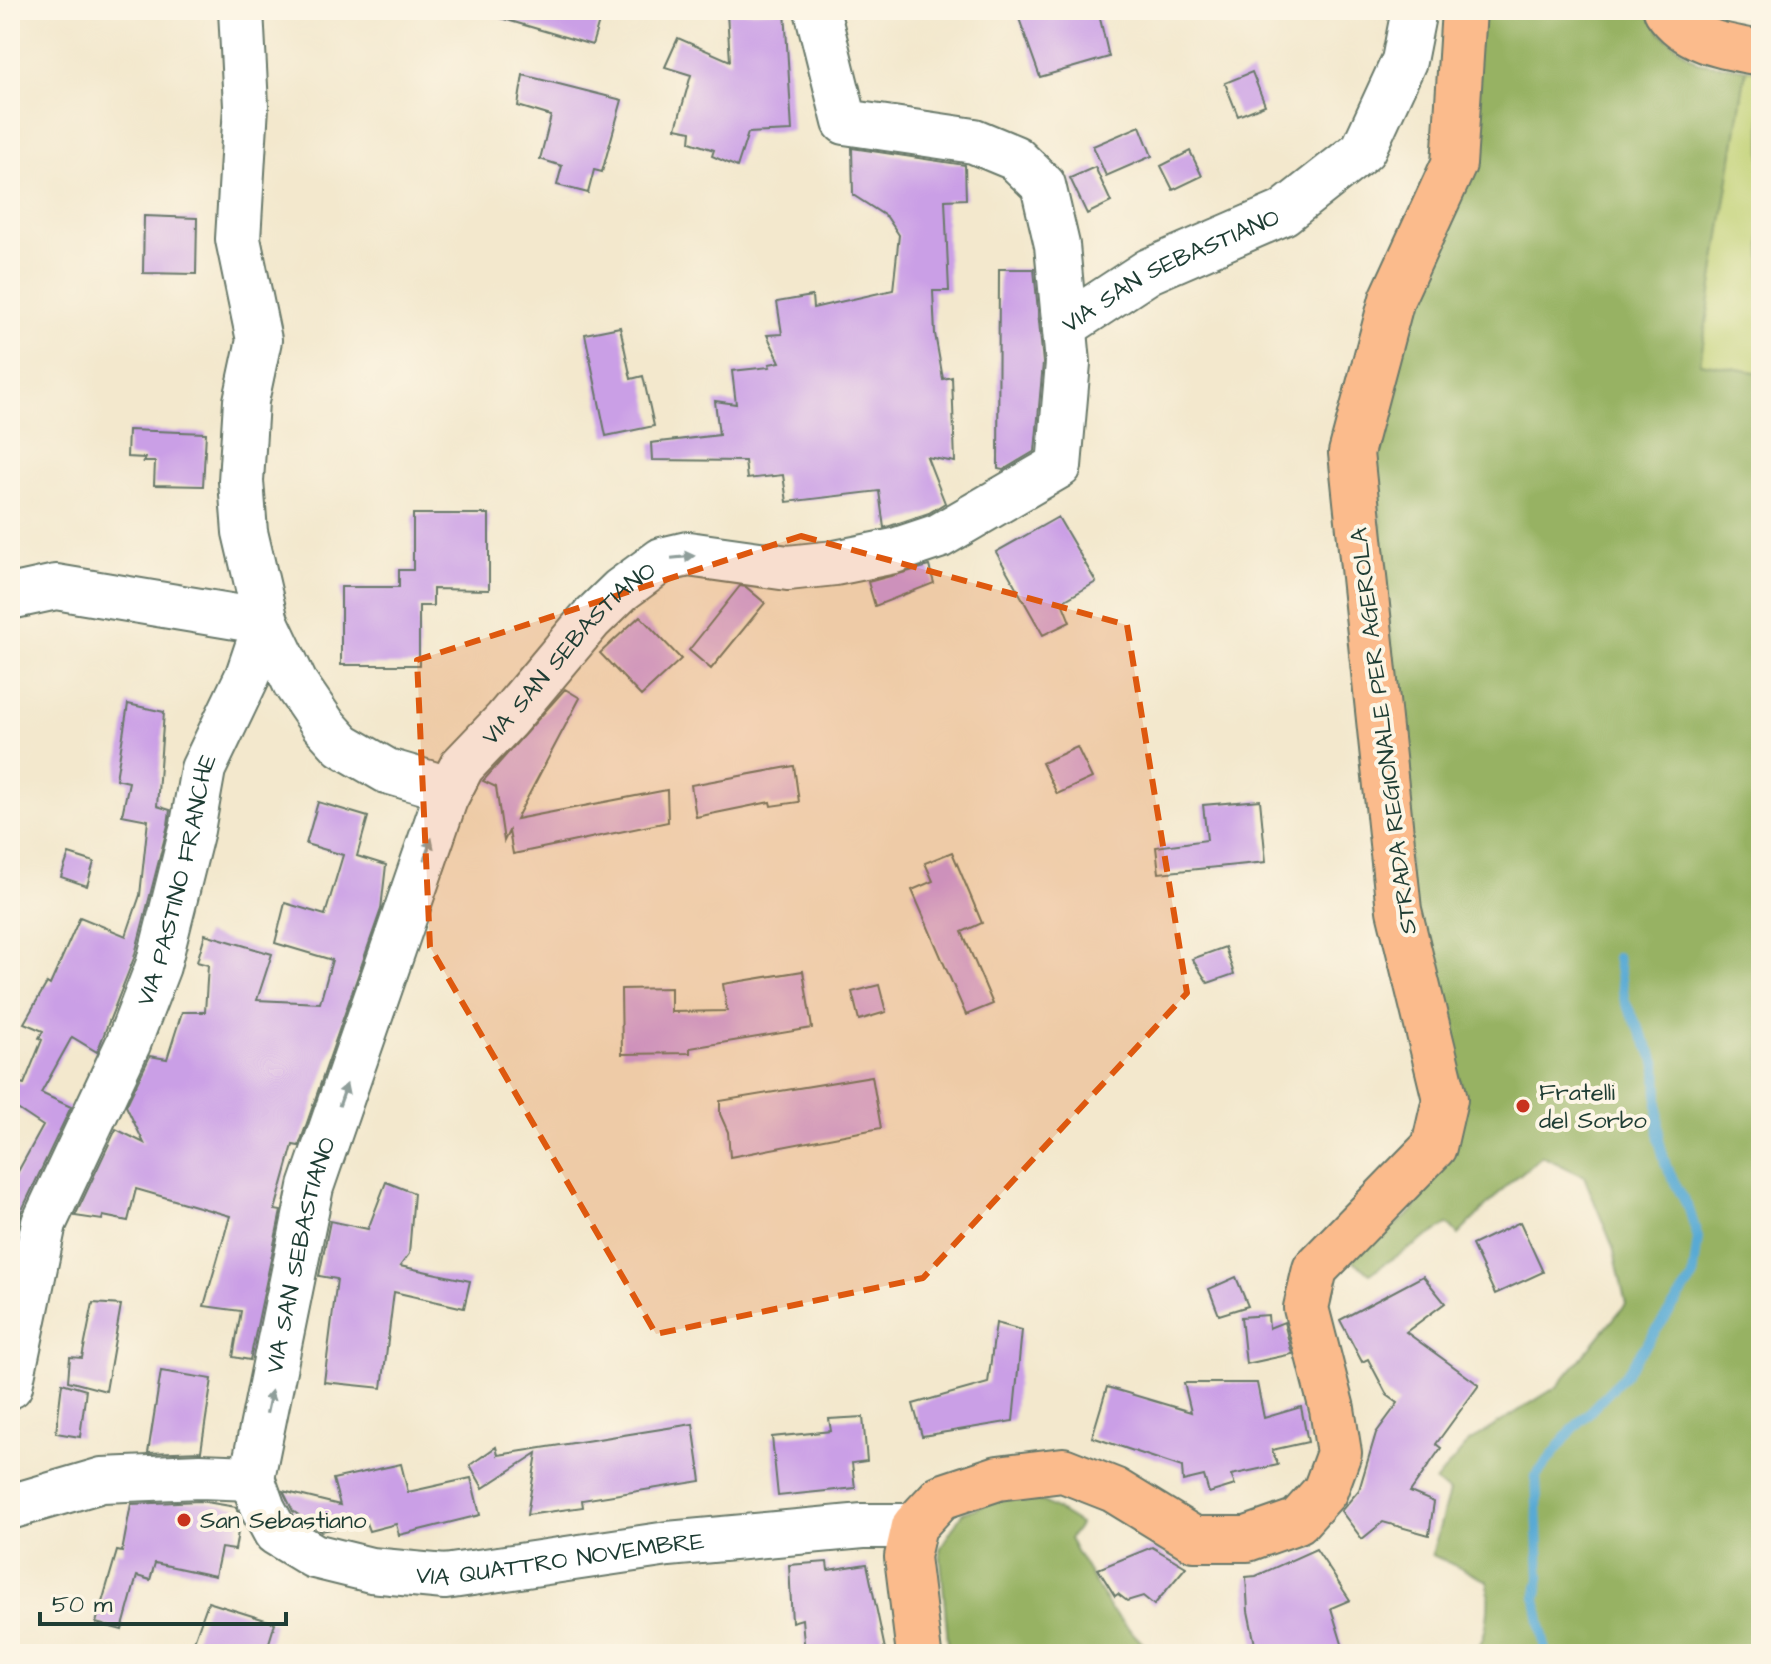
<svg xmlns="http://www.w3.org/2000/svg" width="1771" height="1664" font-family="'Architects Daughter',sans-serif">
<rect width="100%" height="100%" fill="#fcf5e5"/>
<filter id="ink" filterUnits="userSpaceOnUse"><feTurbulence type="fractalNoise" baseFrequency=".0125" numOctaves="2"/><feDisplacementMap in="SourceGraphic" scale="16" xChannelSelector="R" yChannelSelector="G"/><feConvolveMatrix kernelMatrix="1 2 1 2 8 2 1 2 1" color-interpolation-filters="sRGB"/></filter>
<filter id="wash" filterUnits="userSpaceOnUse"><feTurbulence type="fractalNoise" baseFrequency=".006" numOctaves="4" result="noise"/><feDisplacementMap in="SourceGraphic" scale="32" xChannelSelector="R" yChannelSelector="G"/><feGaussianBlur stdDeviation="1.8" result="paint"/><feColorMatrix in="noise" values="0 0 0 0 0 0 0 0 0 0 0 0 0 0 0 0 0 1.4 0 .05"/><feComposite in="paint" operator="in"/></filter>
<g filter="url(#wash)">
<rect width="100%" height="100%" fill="#f3e8cd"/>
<path fill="#bfd072" stroke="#6f8653" stroke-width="2" d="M1746,69l15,2v302l-61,-10z"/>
<path fill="#97b264" stroke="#5b784c" stroke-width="2" d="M1479,10h168l13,22 37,30 49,7 -46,294 61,10v1281h-286c14,-20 14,-49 13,-73l-56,-26 17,-63 -14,-10 34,-40 89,-56 68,-82 -13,-57 -29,-71 -42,-20 -35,29 -49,50 -10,-11 -78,49 -19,-13 61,-48 31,-48 23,-57 -18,-75 -35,-118 -37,-443 6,-71 83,-217z
M1008,1497l36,5 36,22 -11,15 42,71 42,44h-204l-9,-105 22,-36z"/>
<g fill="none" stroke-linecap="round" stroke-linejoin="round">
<path stroke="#59aad4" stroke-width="10" d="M1546,1654l-10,-55 4,-21 -4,-102 36,-46 53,-55 68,-97 5,-40 -9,-29 -23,-43 -7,-26 -2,-76 -32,-62 -8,-45"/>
</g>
<g id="blocks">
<path fill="#ca9fe6" d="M498,10h87l16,5 -9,30 -95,-28z
M785,10l7,121 -44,2 -11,34 -25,-11 2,-6 -24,-8 1,-11 -15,-3 15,-53 -26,-8 13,-29 52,23 -3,-48z
M1016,10h82l11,47 -69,20z
M1252,72l13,33 -27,11 -13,-33z
M523,75l99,25 -20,72 -8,-2 -6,23 -31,-8 5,-19 -22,-7 11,-43 -33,-10z
M1140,126l12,30 -46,20 -13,-30z
M852,148l113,17 1,34 -21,1 4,91h-16l2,43 8,45 9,-2 3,85 -28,-5 18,46 -16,10 -45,15 -5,-37 -92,11 -4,-27 -36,4 -2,-18 -93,-1 -1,-17 68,-8 -4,-34 21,3 -4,-33 38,-4 -1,-3 11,-2 -13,-27 15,-1 -5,-32 35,-6 1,12 80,-18 6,-55 -12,-18 -34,-22z
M1190,151l12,25 -29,14 -12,-24z
M1095,167l16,35 -24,12 -17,-36z
M144,216l53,2 -1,56 -53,-1z
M999,269h35l9,94 -8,88 -32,19 -5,-1z
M620,327l11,52 12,-3 11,50 -48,10 -21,-102z
M128,430l78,3 -3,53 -49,-1 1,-23h-12l2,-4 -18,-1z
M413,514h76v76l-56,-1v17h-14v59h-78v-78h58v-17h14z
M1058,517l38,65 -34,20 8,20 -27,13 -47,-83z
M929,566l5,17 -59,23 -7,-24z
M740,586l6,1 19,16 -54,66 -22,-19z
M640,616l41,43 -40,37 -41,-43z
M565,689l15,9 -64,121 151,-29 1,32 -155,32 -4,-23 -5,10 -8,-54 -13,-6z
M128,704l36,8 -7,94 13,4 -2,15 -34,133 -37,94 -25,-15 -31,56 30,14 -50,105 -11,52v-78l33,-60 -33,-22v-24l14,4 18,-44 -3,-2 4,-7 -19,-8 23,-40 3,2 30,-68 46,19 14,-41 8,-75 -26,-5 7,-33 -13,-3z
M1077,747l15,31 -35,16 -15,-31z
M794,766l5,36 -28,4 -1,-4 -74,15 -5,-32z
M1260,800l6,62 -107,11 -3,-26 51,-7 -4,-35z
M318,802l50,15 -11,39 29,9 -5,44 -82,237 -6,-1 -18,65 6,1 -31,149 -17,-3 8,-46 -37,-5 26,-90 -94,-27 -8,32 -25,-5 -1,4 -27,-4 41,-87 28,14 -18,-37 24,-50 17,3 15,-47h23l3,-47 -11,-3 8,-28 67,20 -15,46 63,3 12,-43 -57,-17 10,-40 40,12 18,-60 -37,-11z
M952,852l30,71 -20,9 31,72 -27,11 -54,-125 21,-9 -8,-18z
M69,854l25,8 -7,24 -26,-9z
M1225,947l9,27 -26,9 -16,-24z
M803,971l9,57 -122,20v5l-68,1 -1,-65 50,-1v24l56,-1 -4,-27z
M879,985l7,27 -27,8 -7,-28z
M872,1076l9,52 -151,29 -2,-25 -8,-18v-13z
M386,1182l28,11 -5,61 -9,12 70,15 -6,27 -70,-16 -12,96 -58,-6 13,-103 -18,-3 11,-55 38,8z
M1520,1222l23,50 -48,22 -23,-49z
M1423,1276l22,27 -39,29 73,53 -43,59 5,4 -31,44 24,10 -5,33 -46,-13 -21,17 -21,-28 18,-21 17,-57 22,-30 -11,-8 -19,-36 -6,3 -22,-42z
M1236,1277l12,29 -29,9 -10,-26z
M93,1303l28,2 -15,86 -38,-10 2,-24 12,1z
M1268,1315l1,13 15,-6 8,32 -46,10 -5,-47z
M996,1323l26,7 -9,91 -91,15 -9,-32 75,-21z
M161,1371l51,8 -11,72 -53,2z
M62,1383l24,7 -6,47 -24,-4z
M1184,1383h73l7,35 37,-11 7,35 -36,8 6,15 -47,10 4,10 -26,8 -5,-17 -21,5 -1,-14 -90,-30 15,-50 84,25z
M863,1417l4,44 -15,2 3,25 -77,8 -6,-59 59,-6 -2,-12z
M693,1424l8,57 -119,19 1,7 -56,8 10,-62 -54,35 -13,-23 26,-18 2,8z
M401,1464l7,28 63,-14 9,37 -81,20 -3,-11 -27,7 -3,-8 -45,8 -28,-20 -10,-20 57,14 -7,-26z
M200,1501l36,6 4,13 -5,30 -14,-2 -6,28 -60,-13 -5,17 -13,-4 -15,54 -26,-7 21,-72 5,1 9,-48z
M1152,1547l34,20 -32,38 -11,-9 -16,5 -9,-7 -3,2 -17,-27z
M1316,1549l34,51 -19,8 12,39 -22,7h-64l-9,-43 -2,-34 10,-1z
M827,1562l1,8 39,-6 19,90h-81l-3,-35 -10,3 -3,-57z
M208,1602l67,21 -7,23h-6l-2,8h-45l-23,-7z"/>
</g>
</g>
<g filter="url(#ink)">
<use href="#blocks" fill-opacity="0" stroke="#69796a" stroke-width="2"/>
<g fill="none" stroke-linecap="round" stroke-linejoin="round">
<g stroke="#69796a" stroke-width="48">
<g id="minor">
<path d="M241,10l5,96 -8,133 21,101 -13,61 -5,80 4,51 21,90 29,61 28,41 19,21 45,26 62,18"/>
<path id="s1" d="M1065,326l84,-55 134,-58 80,-63 41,-89 10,-51"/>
<path d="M10,597l46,-10 210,35"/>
<path id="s2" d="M10,1386l34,-163 84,-179 30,-78 34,-136 11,-61 45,-94 18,-53"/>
<path id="s3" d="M252,1478l59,-291 134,-388 17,-33 44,-46 84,-100 31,-30 41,-30 26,-6 100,14 47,-5 59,-12 45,-15 120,-70 9,-103 -11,-118 -14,-60 -28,-27 -41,-17 -129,-19 -28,-112"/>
<path id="s4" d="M252,1478l11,31 13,24 38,23 57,14 74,7 223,-33 195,-18h51"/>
<path d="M10,1507l92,-27 98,-4 52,2"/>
</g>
</g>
<g stroke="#69796a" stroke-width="48">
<path id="major" d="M1666,10c21,32 61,37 95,43
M919,1654l-12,-97 7,-31 27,-29 57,-19 65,-8 51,20 80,49h53l51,-18 27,-30 14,-38 -7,-44 -26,-101 9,-39 119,-122 11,-48 -46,-189 -48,-457 41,-154 62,-135 10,-154"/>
</g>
<use href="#minor" stroke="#fff" stroke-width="44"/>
<use href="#major" stroke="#fbbb8c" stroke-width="44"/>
</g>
<defs><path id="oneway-solid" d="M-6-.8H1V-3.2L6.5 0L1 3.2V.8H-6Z" transform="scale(2)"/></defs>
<g fill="#8f9e9a">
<use href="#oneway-solid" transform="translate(683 557) rotate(-6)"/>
<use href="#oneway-solid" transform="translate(428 849) rotate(-71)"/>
<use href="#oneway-solid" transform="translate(343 1095) rotate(-71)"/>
<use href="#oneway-solid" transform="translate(269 1402) rotate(-78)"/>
</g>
</g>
<path fill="#de580e" fill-opacity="0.2" stroke="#de580e" stroke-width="6" stroke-dasharray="16 10" stroke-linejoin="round" d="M801,536l326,89 60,368 -264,285 -267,56 -226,-387 -13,-287z"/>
<g fill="#c8321e" stroke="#fcf5e5" stroke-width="3">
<circle cx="1523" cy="1106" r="8"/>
<circle cx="184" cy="1520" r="8"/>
</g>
<g text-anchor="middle" stroke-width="8" stroke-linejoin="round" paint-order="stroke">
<g font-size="24" fill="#1f3d34" stroke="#fcf5e5">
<text dy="8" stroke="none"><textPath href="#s1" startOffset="120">VIA SAN SEBASTIANO</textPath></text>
<text dy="8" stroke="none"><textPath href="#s3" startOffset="900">VIA SAN SEBASTIANO</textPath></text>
<text transform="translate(1383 731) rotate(-97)" y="8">STRADA REGIONALE PER AGEROLA</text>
<text dy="8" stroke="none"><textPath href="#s2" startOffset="536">VIA PASTINO FRANCHE</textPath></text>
<text dy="8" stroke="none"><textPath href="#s3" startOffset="228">VIA SAN SEBASTIANO</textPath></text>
<text dy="8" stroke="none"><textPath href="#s4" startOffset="354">VIA QUATTRO NOVEMBRE</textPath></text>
</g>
<g font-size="24" fill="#1f3d34" stroke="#fcf5e5" text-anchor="start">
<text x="1539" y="1100">Fratelli<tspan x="1539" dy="28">del Sorbo</tspan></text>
<text x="200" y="1528">San Sebastiano</text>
</g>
</g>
<rect width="1771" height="1664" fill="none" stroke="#fcf5e5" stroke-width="40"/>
<path d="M40 1612v12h246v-12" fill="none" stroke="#1f3d34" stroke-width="4"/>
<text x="52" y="1612" font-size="24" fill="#1f3d34" stroke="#fcf5e5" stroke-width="6" paint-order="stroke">50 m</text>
</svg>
